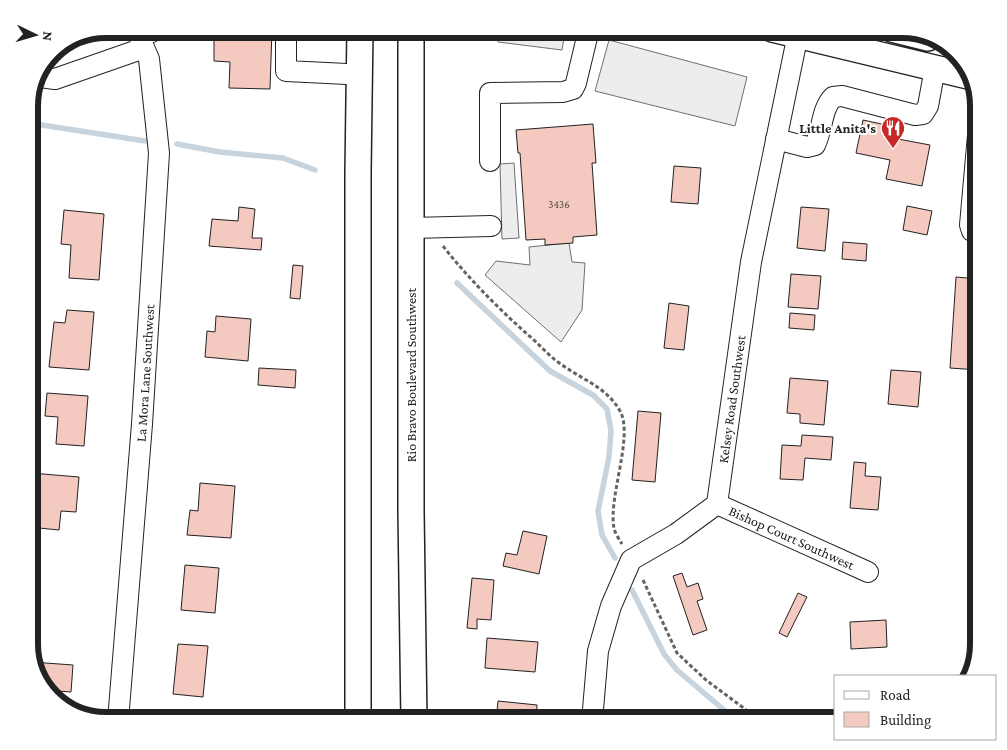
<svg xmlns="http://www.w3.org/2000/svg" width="1007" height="750" font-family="'Crimson Pro',serif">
<rect width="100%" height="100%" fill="#fff"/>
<path fill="#ededed" stroke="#6f6f6f" d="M500,29h44l21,3 -3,18 -64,-8z
M609,40l138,37 -12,49 -140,-35z
M514,163l5,75 -17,1 -2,-75z
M569,243l3,19 13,1 -3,47 -21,32 -76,-67 11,-14 34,4 -1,-18z"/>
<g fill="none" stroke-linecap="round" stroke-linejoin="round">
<path stroke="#c7d3dd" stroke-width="5.5" d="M29,123l116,18
M177,144l43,8 63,6 32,12
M457,283l93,88 43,24 14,14 4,22 -2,26 -11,54 4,24 13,23
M632,590l32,64 13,16 60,51"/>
</g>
<path fill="#f3c9c0" stroke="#222" d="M230,29h42l-2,60 -41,-1 1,-26 -16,-1v-26h16z
M863,120l37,8 -2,11 32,6 -8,41 -36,-7 4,-19 -34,-7z
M593,124l3,39h-4l5,72 -24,2v6l-28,2v-6l-19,1 -6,-87h-2l-2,-23z
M674,166l27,2 -3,36 -27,-2z
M907,206l25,5 -5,24 -24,-5z
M239,207l16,2 -3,29h10l-1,12 -52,-4 3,-27 26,2z
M801,207l28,2 -4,42 -28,-3z
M64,210l40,4 -5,66 -30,-2 2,-33 -10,-1z
M843,242l24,2 -1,17 -24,-2z
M293,265l10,1 -3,33 -10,-1z
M791,274l30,2 -3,33 -30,-2z
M956,277l22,2v91l-28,-2z
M669,303l20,3 -5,44 -20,-2z
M67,310l27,2 -5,58 -40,-3 5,-45 11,1z
M790,313l25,2 -1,15 -25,-2z
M216,316l35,3 -3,42 -43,-4 2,-26 8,1z
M259,368l37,2 -1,18 -37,-3z
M891,370l30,2 -3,35 -30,-3z
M790,378l38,3 -4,44 -24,-2v-9l-13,-1z
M47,393l41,3 -4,50 -28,-2 2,-27 -13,-1z
M638,411l23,2 -6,69 -23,-2z
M802,435l31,2 -2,23 -26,-2 -2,22 -23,-1 2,-34 19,1z
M854,462l12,1 -1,13 16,1 -3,33 -28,-2z
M31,473l48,4 -3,35 -15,-1 -2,19 -30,-3z
M200,483l35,3 -4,52 -44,-3 3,-25 8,1z
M523,531l24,5 -8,38 -36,-8 3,-13 11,2z
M185,565l34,3 -4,45 -34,-3z
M682,573l5,14 11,-4 5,16 -6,2 10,29 -14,5 -20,-59z
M472,578l22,2 -3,40 -14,-1v10l-10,-1z
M798,593l9,4 -20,40 -8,-4z
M886,620l1,27 -36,2 -1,-27z
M29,636h7l-2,23 -3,-1 -2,-8z
M487,638l51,4 -3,30 -50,-4z
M178,644l30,2 -5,51 -30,-3z
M32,662l41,3 -2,27 -25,-2 -9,-11z
M498,701l39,4 -1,16h-40z"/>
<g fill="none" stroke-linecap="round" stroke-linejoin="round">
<g stroke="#222" stroke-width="22">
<g id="minor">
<path d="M286,29v42l61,3"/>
<path d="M140,37l18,-8"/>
<path d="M40,77l15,2 89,-31"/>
<path d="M978,135l-8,90 2,6 6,3"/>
<path d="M776,139l31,8 8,-2c8,-16 6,-35 18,-48l9,-1 73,19 8,-1 5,-8 7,-38"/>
<path d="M490,161v-68l73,-1 10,-3 3,-6 13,-54"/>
<path d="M411,228l80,-2"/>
<path id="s1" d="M717,504l151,68"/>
<path id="s2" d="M118,721l24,-297 17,-271 -10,-94 -13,-30"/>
<path id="s3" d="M592,721l6,-70 13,-45 20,-46 45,-26 41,-30 34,-242 48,-233"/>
</g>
</g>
<g stroke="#222" stroke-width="28">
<path id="major" d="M411,29v482l3,210
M772,29l200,48
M892,29l36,9
M358,721v-549l2,-143"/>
</g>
<path stroke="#646464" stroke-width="3" stroke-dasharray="4 2.5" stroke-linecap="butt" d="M443,246c25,32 54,61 84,88 11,9 20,20 31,28 22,17 48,24 62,49 14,25 -12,86 -6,117 1,5 5,11 8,16
M643,580l34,73 29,27 55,41"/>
<use href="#minor" stroke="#fff" stroke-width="20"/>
<use href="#major" stroke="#fff" stroke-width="25"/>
</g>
<defs>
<g id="restaurant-pin" transform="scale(1.25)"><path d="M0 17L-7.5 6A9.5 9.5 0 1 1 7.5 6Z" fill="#c62828" stroke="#fff"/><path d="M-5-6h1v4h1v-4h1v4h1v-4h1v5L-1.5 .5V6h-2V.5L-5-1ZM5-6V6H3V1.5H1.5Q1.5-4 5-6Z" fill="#fff"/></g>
</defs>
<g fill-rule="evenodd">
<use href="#restaurant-pin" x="893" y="128"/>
</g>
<g text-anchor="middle" stroke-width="4" stroke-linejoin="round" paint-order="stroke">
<g font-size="11" fill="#564c4a">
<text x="559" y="208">3436</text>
</g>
<g font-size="14" font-weight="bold" fill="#222" stroke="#fff" text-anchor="end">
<text x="876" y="133">Little Anita's</text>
</g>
<g font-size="14" fill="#222" stroke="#fff">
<text dy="5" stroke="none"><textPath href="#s2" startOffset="349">La Mora Lane Southwest</textPath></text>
<text transform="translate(411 375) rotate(-90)" y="5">Rio Bravo Boulevard Southwest</text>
<text dy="5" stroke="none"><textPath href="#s3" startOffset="376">Kelsey Road Southwest</textPath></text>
<text dy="5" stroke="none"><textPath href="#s1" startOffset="82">Bishop Court Southwest</textPath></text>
</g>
</g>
<path d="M0 0H1007V750H0ZM106 38H902A68 68 0 0 1 970 106V644A68 68 0 0 1 902 712H106A68 68 0 0 1 38 644V106A68 68 0 0 1 106 38Z" fill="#fff" fill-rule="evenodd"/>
<path fill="none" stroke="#222" stroke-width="6" d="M106 38H902A68 68 0 0 1 970 106V644A68 68 0 0 1 902 712H106A68 68 0 0 1 38 644V106A68 68 0 0 1 106 38Z"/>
<rect x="834" y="675" width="162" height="65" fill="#ffffff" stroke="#a7a7a7"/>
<rect x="844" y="691" width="25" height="8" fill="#ffffff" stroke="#a7a7a7"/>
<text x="880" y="700" font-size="15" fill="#222222">Road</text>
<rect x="844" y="712" width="25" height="15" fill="#f3c9c0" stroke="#a7a7a7"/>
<text x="880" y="725" font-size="15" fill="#222222">Building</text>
<g transform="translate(35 35) rotate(95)" stroke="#ffffff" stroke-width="4" paint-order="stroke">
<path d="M0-4L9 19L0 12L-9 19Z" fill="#222222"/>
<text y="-8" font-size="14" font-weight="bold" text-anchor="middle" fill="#222222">N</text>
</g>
</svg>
